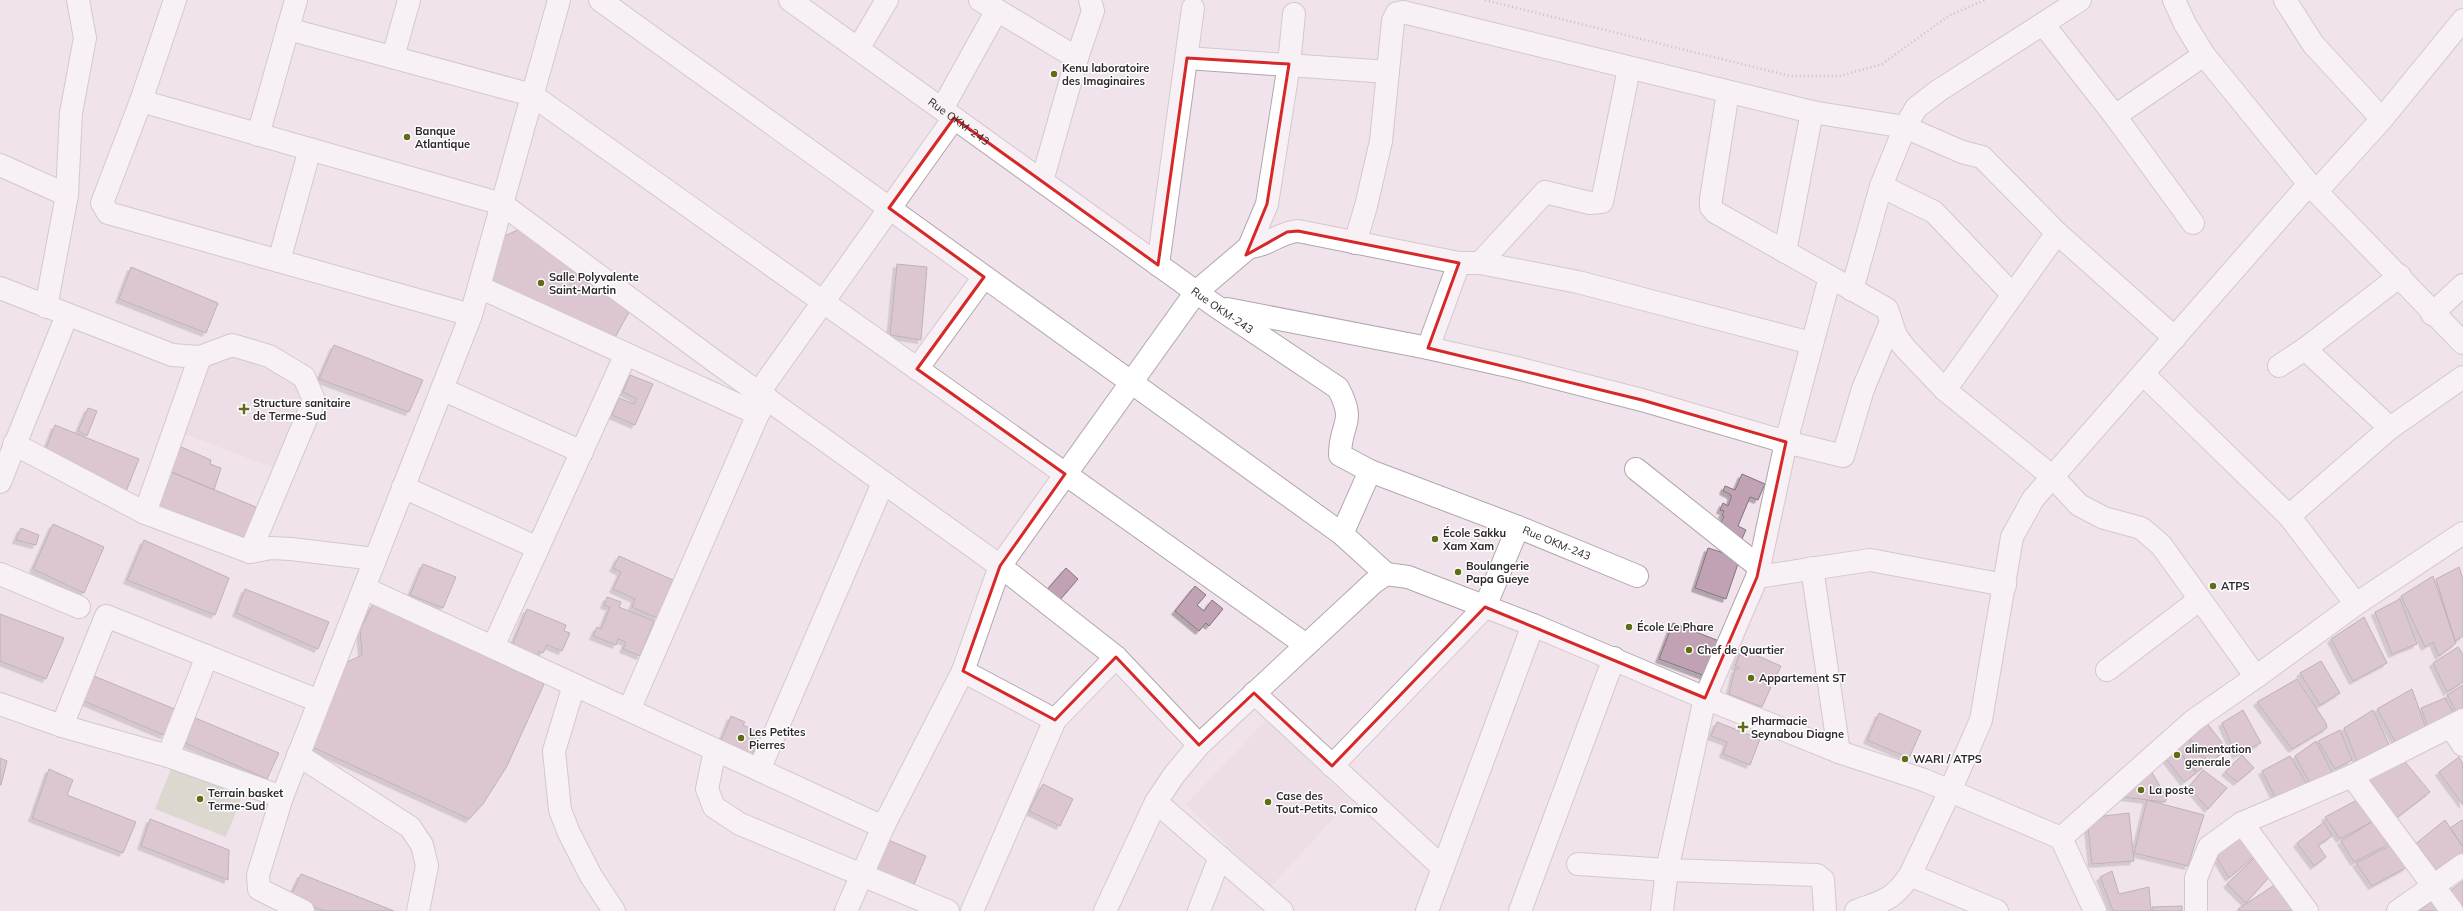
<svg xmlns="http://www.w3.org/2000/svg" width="2463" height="911" font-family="Mulish,sans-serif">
<defs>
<filter id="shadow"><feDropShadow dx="-3.5" dy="3.5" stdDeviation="0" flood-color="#0004"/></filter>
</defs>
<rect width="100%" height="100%" fill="#f0e3eb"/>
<path fill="#e8d4e0" d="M215,349l91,35 -32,84 -92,-35z
M1266,720l84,80 -80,88 -84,-84z"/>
<path fill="#c3caad" d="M174,761l71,28 -19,48 -71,-28z"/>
<path fill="#c0a2b4" stroke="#80757c" filter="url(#shadow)" d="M520,229l109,83 -17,31 -117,-55 -4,-10 11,-41z
M897,264l30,3 -6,73 -31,-5z
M131,267l87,36 -12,30 -87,-34z
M334,345l89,35 -14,32 -90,-33z
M630,375l23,9 -18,41 -23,-10 7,-17 15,6 3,-5 -14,-7z
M88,408l9,3 -10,25 -9,-5z
M55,425l84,34 -14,35 -82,-38z
M179,446l32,14 -1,4 11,4 -7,22 -45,-19z
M169,471l87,36 -13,37 -87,-36z
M1742,474l23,10 -7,16 -8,-3 -12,29 8,4 -5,11 -21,-16 4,-9 -2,-1 2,-4 -4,-1 3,-7 5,3 3,-8v-3l-8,-4 2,-5 10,4z
M53,524l51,23 -20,46 -51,-24z
M21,528l18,7 -3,10 -20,-5z
M144,540l85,38 -14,37 -88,-35z
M1708,548l32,10 -14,41 -31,-11z
M619,556l54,24 -16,38 -25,-11 3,-8 -22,-10 8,-17 -8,-4z
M423,564l33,13 -13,31 -33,-13z
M2459,567l4,12v57l-8,5 -19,-62z
M1066,568l12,11 -20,23 -12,-11z
M2433,576l23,67 -17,13 -6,-14 -8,5 -24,-51z
M1195,586l11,9 -9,10 7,6 8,-11 11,9 -14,17 -3,-3 -7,8 -24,-20z
M245,589l84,33 -11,27 -82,-36z
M607,597l14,5 -2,5 35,14 -14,35 -17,-7 3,-7 -8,-3 -2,6 -23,-9 4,-9 4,2 9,-22 -6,-2z
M2400,599l17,45 -25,10 -17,-42z
M373,604l171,80 -37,82 -24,38 -14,15 -159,-73 33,-82 19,-9 -2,-25z
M527,609l39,16 -2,6 6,2 -8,18 -15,-6 -4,8 -4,-2 -3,7 -25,-10z
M0,614l64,24 -18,41 -46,-18z
M2364,617l23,46 -34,18 -22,-42z
M1673,623l46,18 -14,35 -46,-17z
M2458,647l5,7v28l-16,10 -14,-29z
M1742,649l39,17 -5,11 -6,-1 -3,10 4,1 -9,20 -33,-13 6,-25h3l1,-2 -4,-1z
M2321,661l19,32 -20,12 -20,-32z
M89,674l88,36 -13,25 -85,-36z
M2297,679l29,44 1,5 -35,21 -35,-47z
M2463,685v28l-5,2 -11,-20z
M2412,689l14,39 -31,13 -18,-32z
M2445,698l11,19 -27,12 -8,-21z
M2243,710l18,33 -25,12 -14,-32z
M2373,710l17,37 -33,14 -13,-33z
M1879,713l42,18 -12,27 -42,-18z
M731,716l14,6 -2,3 19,9 -11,23 -31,-14z
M193,717l86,36 -12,26 -84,-37z
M1717,722l43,17 -10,26 -27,-11 4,-12 -16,-6z
M2206,722l21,27 -18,14 -21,-27z
M2340,730l12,30 -17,9 -17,-28z
M2186,737l21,27 -10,8 -23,-26z
M2316,741l17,33 -22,11 -16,-29z
M2174,746l22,27 -12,9 -20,-26z
M2242,755l12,13 -17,14 -12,-10z
M2290,756l19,32 -32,13 -15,-30z
M2401,757l29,35 -35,27 -32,-41z
M2459,757l4,7v41l-24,-33z
M0,758l7,3 -6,24h-1z
M2148,766l19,32 -2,4 -42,-5z
M49,769l24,11 -6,15 69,27 -13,31 -91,-35z
M2203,770l24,18 -19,21 -19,-22z
M1043,784l30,15 -13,27 -31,-15z
M2147,800l57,15 -16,51 -54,-13z
M2357,800l16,21 -33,18 -15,-22z
M2129,813l5,48 -42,3 -5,-46z
M150,819l79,31 -1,30 -87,-34z
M2445,820l18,27v9l-29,22 -21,-32z
M2462,820l1,1v26l-13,-19z
M2373,821l16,23 -35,18 -13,-21z
M2324,822l8,14 -14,9 8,12 -12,9 -17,-23z
M2238,828l20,25 -29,25 -18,-30z
M886,839l40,17 -13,31 -40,-17z
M2391,845l16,22 -35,19 -16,-23z
M2254,858l17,17 -25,28 -19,-19z
M2112,871l7,23 30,-7 2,24h-38l-13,-34z
M301,874l93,37h-70l-34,-14z
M2463,881v30h-5l-12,-17z
M2276,884l19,27h-55l-2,-2z
M2432,901l7,10h-20z
M2182,906v5h-30v-4z"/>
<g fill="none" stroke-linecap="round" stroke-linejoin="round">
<g stroke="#b1a6ad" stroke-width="24">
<g id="minor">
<path d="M175,0l-34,101 -39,102 6,10 363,102"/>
<path d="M600,0l742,534 44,40"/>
<path id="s1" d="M790,0l427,307 121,81c19,36 2,34 2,67l30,16 148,56 119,49"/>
<path d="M980,0l97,58"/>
<path d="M2174,0l11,24 19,31 105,129 154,159"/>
<path d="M2285,0l28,44 69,75"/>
<path d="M1294,14l-5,50 -22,140 -18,43c19,-1 31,-15 49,-16l161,32h21l98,19 233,61"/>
<path d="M2043,24l72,92 78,107"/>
<path d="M288,29l244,66 774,550"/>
<path d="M858,49l29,-49"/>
<path d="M393,57l16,-57"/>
<path d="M1187,58l201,14"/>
<path d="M1728,92l-17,107v8l4,5 172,97 9,27 9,12 40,42 108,87 26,28 25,13 37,10 20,17 95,132"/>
<path d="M141,101l361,103 211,156 287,206 116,91 83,88"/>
<path d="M942,109l55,-99"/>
<path d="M2115,116l89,-61"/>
<path d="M258,135l38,-135"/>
<path d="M0,165l67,30"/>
<path d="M1042,181l35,-123 16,-47 -3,-11"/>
<path d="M1881,186l53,26 79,83"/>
<path d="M2316,192l66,-73 81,-99"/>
<path d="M1355,243l11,-37 15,-65 12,-120 4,-8 6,-1 409,100 93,15 57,25 20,5 75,76 118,105"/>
<path d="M1785,252l27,-140"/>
<path d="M279,261l31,-112"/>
<path d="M1480,263l65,-71 45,11 12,-1 27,-133"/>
<path d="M1158,265l35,-257"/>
<path d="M479,287l279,127"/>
<path d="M0,288l172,67 28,2 -55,156"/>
<path d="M1852,290l29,-104 24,-59 11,-19 22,-17 142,-91"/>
<path d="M46,307l21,-112 4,-82 14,-75 -7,-38"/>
<path d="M1227,309l201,39 89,20 125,32 144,42 57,14 20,-67 28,-67"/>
<path d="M2432,314l31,-29"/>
<path d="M1428,348l31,-85"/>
<path d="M2305,349l85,79"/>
<path d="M200,357l32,-12 37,11 35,21 10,23 -64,152"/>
<path d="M2279,366l26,-17 95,-73"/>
<path d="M917,369l67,-92"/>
<path d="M2143,374l146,142 67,88"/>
<path d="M442,389l140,63"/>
<path d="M1945,390l112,-157"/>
<path d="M759,392l195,-274"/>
<path d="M14,444l131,69 105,39 21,-4 20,1 84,10"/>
<path d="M1636,469l122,97"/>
<path d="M0,482l67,-167"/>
<path d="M403,487l135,61"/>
<path d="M2289,516l101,-88 73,-51"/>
<path d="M1342,534l28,-63"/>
<path d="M1812,568l27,184"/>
<path d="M0,574l79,33"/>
<path d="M1757,577l113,-17 135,25"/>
<path d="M364,588l519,239"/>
<path d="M493,647l133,-293"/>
<path d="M2107,670l92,-70"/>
<path d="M963,671l92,49"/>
<path d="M574,685l-20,66 6,59 9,23 22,43 23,35"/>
<path d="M1254,693l189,175"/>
<path d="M0,704l62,22 106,30 114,41"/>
<path d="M629,710l129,-296 10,-15"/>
<path d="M62,726l44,-110 213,85"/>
<path d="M2451,727l12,18"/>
<path d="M715,750l-8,39 7,18 26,17 208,87"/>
<path d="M298,755l112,72 12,18 5,21 -9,45"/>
<path d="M168,756l39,-100"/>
<path d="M1332,766l153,-159 33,-80"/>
<path d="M759,770l124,-287"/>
<path d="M2352,776l100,135"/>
<path d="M1156,802l126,109"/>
<path d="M2242,823l65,88"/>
<path d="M2061,838l133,-118 62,-43 100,-73 107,-71"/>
<path d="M1578,864l89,6 150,5 6,5 2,31"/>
<path d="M1910,875l87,36"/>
<path d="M303,911l-44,-22 -1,-14 24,-78 189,-482 88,-315"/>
<path d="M846,911l37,-84 80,-156 37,-105 196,-274 53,-45"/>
<path d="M972,911l83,-191 61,-63"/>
<path d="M1105,911l51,-109 18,-27 25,-30 174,-162 13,-9 22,3 125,48 172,73 134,54 85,28 137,58 34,73"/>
<path d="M1199,911l21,-54"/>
<path d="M1427,911l106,-286"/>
<path d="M1520,911l94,-253"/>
<path d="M1662,911l5,-41 38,-172 52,-121 29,-135 44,-165"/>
<path d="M1856,911c29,-11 36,-10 54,-36l40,-84 31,-71 31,-183 21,-38 276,-315"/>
<path d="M2196,911v-33l13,-31 33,-24 110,-47 111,-56"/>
<path d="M2398,911l65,-46"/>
</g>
</g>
<path stroke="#9d949a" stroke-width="2.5" stroke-dasharray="1 3" stroke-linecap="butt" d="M1485,0l305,76h50l42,-12 68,-49 35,-15"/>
<use href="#minor" stroke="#fff" stroke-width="22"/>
</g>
<path d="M0 0H2463V911H0ZM1187,58l102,6 -22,140 -21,51 41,-23 11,-1 161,32 -31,85 214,52 144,42 -29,135 -52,121 -220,-91 -153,159 -78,-73 -55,52 -83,-88 -61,63 -92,-49 37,-105 65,-92 -148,-105 67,-92 -95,-69 65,-90 204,147z" fill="#f0e3eb" fill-opacity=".55" fill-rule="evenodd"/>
<path fill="none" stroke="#d62828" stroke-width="3" stroke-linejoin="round" d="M1187,58l102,6 -22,140 -21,51 41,-23 11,-1 161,32 -31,85 214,52 144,42 -29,135 -52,121 -220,-91 -153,159 -78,-73 -55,52 -83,-88 -61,63 -92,-49 37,-105 65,-92 -148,-105 67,-92 -95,-69 65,-90 204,147z"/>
<g fill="#616d16" stroke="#fff" stroke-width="1.5">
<circle cx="1054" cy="74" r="4"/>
<circle cx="407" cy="137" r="4"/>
<circle cx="541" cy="283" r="4"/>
<path d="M242 403h4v4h4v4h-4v4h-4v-4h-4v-4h4z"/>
<circle cx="1435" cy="539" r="4"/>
<circle cx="1458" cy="572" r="4"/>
<circle cx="2213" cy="586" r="4"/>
<circle cx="1629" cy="627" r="4"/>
<circle cx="1689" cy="650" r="4"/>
<circle cx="1751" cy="678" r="4"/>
<path d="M1741 721h4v4h4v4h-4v4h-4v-4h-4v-4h4z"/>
<circle cx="741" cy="738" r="4"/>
<circle cx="2177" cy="755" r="4"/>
<circle cx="1905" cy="759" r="4"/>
<circle cx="2141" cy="790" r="4"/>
<circle cx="200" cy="799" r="4"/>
<circle cx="1268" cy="802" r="4"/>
</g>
<g text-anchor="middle" stroke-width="3" stroke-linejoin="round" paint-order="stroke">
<g font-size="11" font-weight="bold" fill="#2e292c" stroke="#fff" text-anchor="start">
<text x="1062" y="72">Kenu laboratoire<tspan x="1062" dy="13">des Imaginaires</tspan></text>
<text x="415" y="135">Banque<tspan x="415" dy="13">Atlantique</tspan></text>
<text x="549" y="281">Salle Polyvalente<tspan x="549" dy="13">Saint-Martin</tspan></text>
<text x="253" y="407">Structure sanitaire<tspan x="253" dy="13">de Terme-Sud</tspan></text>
<text x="1443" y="537">École Sakku<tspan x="1443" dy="13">Xam Xam</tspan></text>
<text x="1466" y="570">Boulangerie<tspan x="1466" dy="13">Papa Gueye</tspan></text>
<text x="2221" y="590">ATPS</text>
<text x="1637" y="631">École Le Phare</text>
<text x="1697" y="654">Chef de Quartier</text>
<text x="1759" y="682">Appartement ST</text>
<text x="1751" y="725">Pharmacie<tspan x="1751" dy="13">Seynabou Diagne</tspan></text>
<text x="749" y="736">Les Petites<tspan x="749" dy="13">Pierres</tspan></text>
<text x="2185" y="753">alimentation<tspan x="2185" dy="13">generale</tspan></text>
<text x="1913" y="763">WARI / ATPS</text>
<text x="2149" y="794">La poste</text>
<text x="208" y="797">Terrain basket<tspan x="208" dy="13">Terme-Sud</tspan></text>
<text x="1276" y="800">Case des<tspan x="1276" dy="13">Tout-Petits, Comico</tspan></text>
</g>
<g font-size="11" fill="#2e292c" stroke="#fff">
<text dy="4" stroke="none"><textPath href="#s1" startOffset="208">Rue OKM-243</textPath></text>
<text dy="4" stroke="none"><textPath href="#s1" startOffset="532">Rue OKM-243</textPath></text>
<text dy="4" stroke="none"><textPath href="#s1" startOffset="975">Rue OKM-243</textPath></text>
</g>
</g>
</svg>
